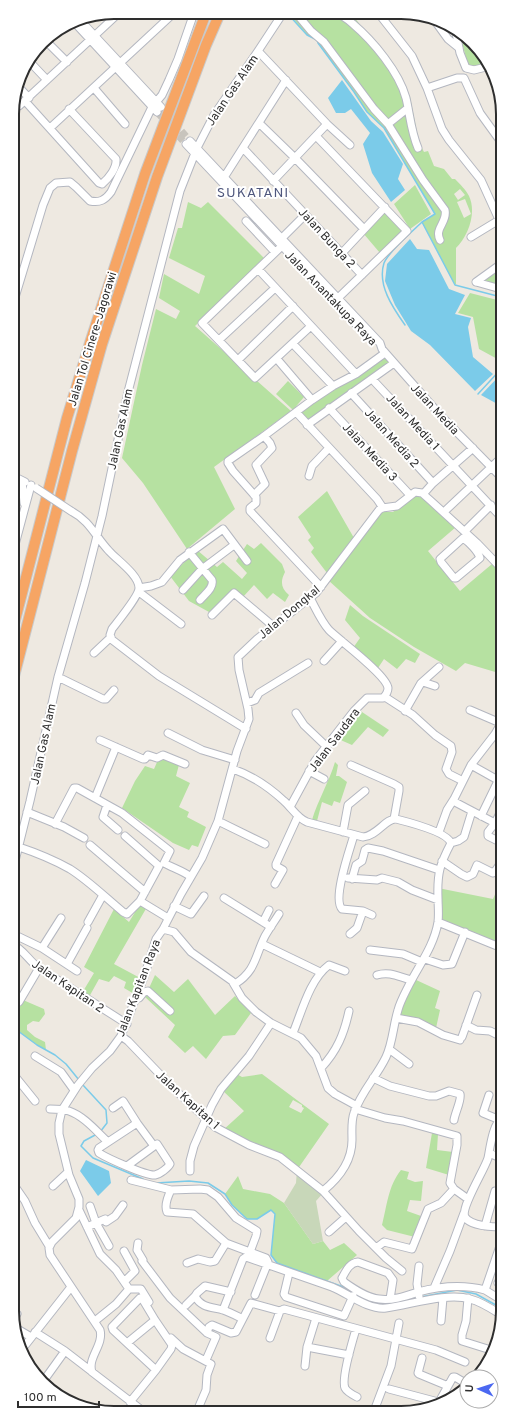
<svg xmlns="http://www.w3.org/2000/svg" width="515" height="1425" font-family="Overpass,sans-serif">
<rect width="100%" height="100%" fill="#eee9e1"/>
<path fill="#b6e1a1" fill-rule="evenodd" d="M288,13l64,1 51,68 7,15 9,45 5,10 4,-1 6,15 10,3 8,10h3c5,5 11,11 14,17 8,17 -1,40 -13,52v36l-1,1 -33,-63 13,-8 -51,-86 -17,-16 -13,-20 -36,-49 -1,-3 -10,-5zM460,189l5,6 -7,5 -4,-6zM465,199l6,15 -7,4 -7,-16z
M457,34l16,8 12,22 -12,2 -5,-1 -6,-22z
M415,185l16,29 -21,15 -16,-25z
M188,202l13,6 7,-6 57,57 -70,67 96,85 -77,56 21,42 -48,40 -44,-66 -21,-25 20,-93 14,-56 20,10 4,-8 -21,-13 5,-24 35,20 6,-18 -36,-18 9,-30h4z
M385,210l19,22 -24,21 -17,-20z
M501,264v25l-25,-7z
M470,293l31,8v60l-22,-12 -6,-32 -15,-4z
M385,353l9,10 -87,62 -11,-13z
M288,381l16,16 -11,13 -17,-16z
M327,491l27,47 -27,35 -16,-21 3,-4 -6,-8 3,-3 -13,-20z
M413,495h7l36,32 -28,24 32,40 32,-27 10,10v100l-37,-11 -9,8 -42,-24 -44,-29 -42,-38 39,-52 15,-16h11z
M261,543l21,21 3,8c-5,10 -4,16 4,23l-4,7 -12,-9 -6,6 -13,-14 -11,12 -9,-5 -25,20 -20,-11 -19,-25 27,-26 20,17 6,-5 19,17 5,-6 -11,-12 11,-17 7,5z
M350,605l13,11 57,38 -5,9 -9,-4 -9,10 -13,-10 -6,9 -25,-20 7,-10 -15,-18z
M359,710l30,20 -6,7 -15,-10 -16,18 -16,-7z
M161,753l19,8 -4,15 14,7 -11,24 10,5 -2,5 19,10 -8,20 -6,-2 -3,5 -16,-7 -51,-35 13,-27 10,-15 9,3z
M335,762l3,3 -2,11h3l8,6 -7,21 -6,-2 -2,5 -10,-4 -5,19 -5,-1c6,-20 17,-38 23,-58z
M500,883l2,1v64l-64,-26v-34l55,11z
M140,904l7,3 -33,57 28,15 -6,16 -12,-7 2,-6 -12,-6 -5,6 -10,-3 -10,18 -7,-4 12,-20 -10,-6 30,-58 15,13z
M155,975l19,17 14,-13 27,36 20,-19 16,17 -16,22 -12,1 -17,23 -13,-13 -8,7 -17,-16 7,-12 -30,-28z
M414,979l26,12 -5,17 5,2 -4,18 -39,-13z
M23,1000l21,9 1,5 -6,8 -6,-1 -6,4v5l8,7 10,5 1,8 -9,-5 -23,-17v-19l1,1z
M235,1073l7,4 20,-3 67,50 -32,46 -9,-7 -66,-32 22,-20 -23,-22zM293,1100l9,5v2l2,1 -3,5 -12,-6z
M432,1133l6,1 -1,16 16,2 -4,23 -23,-7z
M401,1170l8,2 -2,7 8,3 8,-1 -2,20 -11,-1 -3,11 14,5 -6,21 -28,-7 -5,-5c5,-19 6,-39 19,-55z
M238,1176l5,13 27,5 14,9 29,41 10,-3 7,9 14,-7 13,12 -30,26 -50,-18 -6,-8 4,-41 -4,-4 -14,9h-10l-15,-14 -7,-11z"/>
<path fill="#c8d7b9" d="M297,1170l27,22 -8,9 7,40 -10,3 -29,-41 12,-20z"/>
<path fill="#7bcbe9" d="M342,80l29,41 12,11 20,32 -5,15 7,11 -14,12 -19,-29 -9,-29 7,-11 -19,-24 -6,4h-9l-8,-15z
M410,239l7,10 12,1 20,39 16,6 -10,19 16,4 -3,9 5,30 20,17 -18,17 -45,-46 -19,-14 -16,-26 -10,-24 2,-17z
M500,375l1,1v30l-20,-11z
M86,1160l23,11 2,12 -13,13 -18,-25z"/>
<g fill="none" stroke-linecap="round" stroke-linejoin="round">
<path stroke="#7bcbe9" stroke-width="1.5" d="M287,13l20,22 10,5 1,3 36,49 13,20 17,16 51,86 -13,8 33,63 46,12
M405,325c-12,-17 -28,-40 -21,-62 5,-12 28,-31 38,-41
M478,394l23,-25
M14,1028l23,17 18,10 11,9 13,16
M82,1084l24,26 1,13 -7,9
M97,1134l-13,7 -3,5 12,12 50,21
M156,1183l33,-2 19,2 17,11 7,11 15,14h10l14,-9 4,4 -4,41 6,8 72,26
M421,1297l36,-7 19,4 27,15
M364,1298c9,6 19,6 29,4
M401,1301l16,-3"/>
<path stroke="#c8c4bd" stroke-width="7" stroke-dasharray="7 3.5" stroke-linecap="butt" d="M161,107l29,34
M157,112l29,32"/>
<g stroke="#b4b7c0" stroke-width="9">
<path id="minor" d="M296,13l15,18 13,11 50,67 14,15 35,56 22,30c3,12 -11,18 -5,30
M338,13c5,4 10,6 15,11 20,17 46,48 53,74 4,17 5,34 12,50
M379,14l33,42 15,32 15,41 7,11 32,40 20,44
M79,19l82,88
M73,21l84,91
M435,21l13,18 11,9
M456,33l4,20 6,15 8,2 12,-3
M45,40l22,22
M258,51l69,73 23,21
M29,61l18,19
M18,86l11,12
M94,88l31,36
M427,88l30,-10h7l16,35 21,29
M25,101l74,82 3,1c7,-6 15,-16 14,-25l-47,-50
M12,107l7,-1 101,-94
M259,123l36,35 69,71
M388,124l20,-16
M50,128l125,-116
M316,136l91,95 -72,70
M190,141l190,202 2,6 60,68 60,61
M186,144l146,155
M243,148l119,127
M12,151l3,5 -3,3
M223,179l63,-99
M273,181l54,-57
M246,221l29,31
M471,237l28,-17
M282,238l23,-23
M285,243l-83,80 53,55 56,-52
M342,253l43,-46
M258,269l98,105
M476,282l25,-18
M476,282l25,7
M13,304l30,-99 7,-17 6,-5 14,-1 6,5 14,14c10,2 15,-1 21,-9l41,-85 10,-12 7,-15 9,-21 16,-46
M345,313l22,23
M219,340l56,-52
M293,344l40,42
M277,359l35,41
M238,360l55,-54
M372,379l130,139
M351,393l82,90
M329,408l81,87
M296,412l81,87 6,9
M307,425l87,-62
M13,476l12,6
M309,476l3,-10 17,-18
M22,481l2,22
M425,492l8,-9 40,-35
M254,495l11,-11 -9,-19 16,-17 -2,-5 -6,-7
M446,510l56,-53
M71,511c19,10 24,25 38,40 8,9 30,24 30,37 0,8 -21,33 -27,41l-2,6 1,4 48,37 87,53
M466,530l25,-25
M463,538c6,4 15,13 17,20l-24,20h-2l-13,-16 -1,-3z
M13,552l18,-67
M189,552l23,28c2,8 -7,14 -12,20
M321,587l-71,-76v-3l6,-5v-6l-23,-26 -5,-8v-2l36,-25 48,-36 21,-14 23,-12 29,-21
M139,588l12,-2 11,-4 18,-22 43,-31 24,32
M183,590l19,-21 32,-24
M139,592l42,32
M212,615l22,-22 39,33
M94,653l17,-16
M324,661l18,-20
M58,677l45,22h3l8,-9
M423,682l12,4
M385,697l28,18 22,20 16,11 1,6 -6,17 3,5 14,7
M247,703l8,-3 4,-7 49,-30
M470,710l28,12 1,5 -4,7
M405,711l16,-28 18,-16
M296,713l8,12 23,22
M168,733l34,17 33,10
M100,740l43,19h2l3,-4 9,3 6,-3 22,9
M351,765l43,19 5,3v4l-5,28
M471,765l25,14
M233,769c20,7 36,18 51,32 8,7 13,17 23,21l56,15c14,-1 23,-19 33,-18 12,3 51,13 55,24
M309,771l15,8
M95,798l21,-51
M107,805l-4,12 15,13
M290,807l25,-46 39,-50 13,-13h16c3,-3 5,-6 5,-10 -1,-13 -49,-48 -59,-58 -8,-9 -13,-21 -19,-32
M472,811l23,12 -7,9v4l14,7
M27,812l37,15 20,11
M481,816l17,-35
M218,821l47,23
M495,823l7,-14
M55,824l19,-36h3l45,25 48,38 -6,12c9,5 19,8 27,14
M343,832l5,-27 17,-14
M439,832l8,-22 7,-11 17,-34 24,-31 7,3
M354,835c-4,14 -22,64 -12,74l21,2 9,4
M451,843l7,-2 6,-4 8,-26 -19,-10
M90,845l55,47
M19,847c18,6 35,13 51,22 19,12 36,29 53,43l4,2 13,-13 19,-35 -34,-30
M442,861l19,13 6,3 6,-3 4,-9 16,8 3,-3 6,-9
M13,869l17,-68 28,-124 27,-94 17,-67 26,-124 52,-201 17,-43 17,-33 44,-64 25,-38
M348,878l29,2 5,-2 16,4 14,8 26,10
M352,879l4,-14 6,-4 3,-11 3,-2 15,3 56,19
M275,884l8,-14 -7,-4v-2l22,-48
M224,898l47,29
M140,901l28,17
M174,906l17,8 13,-18
M88,922l15,-27
M263,922l6,-12
M438,922l64,26
M163,929l11,3 17,20 41,29 10,17 14,14 15,11 30,15 15,18 12,32 7,6 22,12
M13,934l29,14 35,23
M350,934l7,-6 6,-17
M262,944l58,28
M13,945c10,4 16,16 26,23l88,56
M42,948l19,-30
M370,950l33,4 19,8
M425,959l18,6 9,-1 13,-32
M67,964l20,-36
M377,975c13,-4 22,2 34,5
M235,984c21,-13 20,-28 30,-48 4,-7 9,-14 14,-22
M139,998l5,-6 4,-1 22,20
M19,1002l20,-34
M396,1018l22,4 25,13 17,5
M466,1025l10,5 14,1 12,6
M293,1033c9,-22 17,-54 36,-68l16,6
M121,1036l7,5 45,47 42,39 34,18 31,12 43,34 36,40 17,17 8,-6 28,7 16,-40 13,-6 13,-14
M462,1037l15,-42
M389,1049l20,15
M35,1056l26,16 13,18
M321,1068c16,-17 23,-34 28,-57
M14,1075l21,26
M373,1078l17,8 39,10h7l13,-5 11,3c2,5 -5,19 -6,26
M489,1095l-6,18 17,7
M113,1108l10,-7 14,22 -38,25 -1,2 1,3c8,5 47,23 56,22 5,-1 13,-7 15,-11l-13,-20 -30,22
M50,1109c6,0 13,0 19,2 15,5 28,21 39,31
M355,1109l30,9 18,3 54,15v9l-7,38 4,6 14,10
M502,1118c-9,5 -12,30 -14,40 -3,11 -28,50 -23,59 5,9 29,10 38,10
M137,1123l17,23
M489,1153l14,6
M190,1171v-10l4,-15 18,-41 9,-16 28,-33 22,-33
M131,1180l40,10c-3,6 -7,15 -4,22l26,2 33,29 40,15 2,4 -1,3 -12,30
M14,1185l11,16 10,22 14,23
M53,1186l15,-14
M171,1190l29,-1 8,1 10,7 18,21 21,13 -1,5 -6,16
M323,1191c16,-13 29,-29 29,-51 0,-9 -1,-19 2,-27 7,-21 23,-37 32,-56 7,-15 7,-31 12,-47 2,-8 7,-17 11,-25 10,-20 25,-39 29,-63 1,-8 0,-17 0,-24 -1,-25 2,-34 13,-55
M90,1206l6,17 13,23
M79,1210l21,44 16,16 13,19 -13,15 -21,17
M485,1226l10,-35 8,2
M87,1227l18,-8 1,3 9,-6 8,-11
M329,1232l17,-15
M502,1240l-17,50 18,11
M138,1243l-1,7 6,10 -1,1 28,37 37,35 9,4 -10,23
M376,1248l10,10 16,13
M124,1251l11,20 -10,10
M187,1263l11,-4 12,3 5,-1 11,-18
M419,1266l-2,18 2,12
M289,1273l-5,21 2,3 58,19 9,-20
M503,1274l-5,9 5,2
M434,1288l16,-37 14,-38
M129,1289h12l8,13
M231,1292l-26,-6 -8,7 -2,3c6,12 17,11 28,14 6,2 12,5 18,8
M468,1298l-2,23 -4,14v6l32,10
M390,1299l3,-19 -5,-7 -30,-11c-9,1 -12,9 -16,16l2,4c10,7 23,16 35,17 13,2 27,-3 39,-7 23,-6 44,-8 67,-2
M186,1305l9,-9
M223,1310l20,-51 3,-2 86,30c17,7 36,23 54,21 24,-3 61,-16 84,-9 12,3 22,10 33,17
M14,1312l3,2 -3,5
M441,1321l2,-23
M14,1327l17,10
M356,1329c-3,10 -15,50 -11,59 2,4 8,7 12,9
M35,1332l30,19 -23,32
M207,1333l2,-6 3,-2 19,8 5,-1 15,-29 29,8
M171,1338l12,11 28,15 -4,11 -1,15 -9,21
M270,1338l10,-27 4,-2 152,41 29,12
M127,1343l28,-23
M307,1347l42,8
M23,1348l48,-61
M65,1351l26,20
M422,1358l-4,15 1,1 29,12
M305,1366l2,-19 9,-29
M389,1389l53,14
M130,1402l26,-32 -43,-40 -1,-3 28,-29 3,2 12,20 17,25 -1,4 -15,21
M439,1402l14,-25h2l12,7
M143,1411l-51,-39c-5,-14 12,-27 8,-42l-50,-75 -1,-7 3,-6 24,-24 3,-11v-8l-10,-24 -10,-41v-11l3,-13 16,-25 14,-17 18,-17 11,-15 23,-59 12,-38 7,-10 18,-35 21,-36 16,-37 19,-70 12,-32 -1,-10 -9,-39 -1,-13 19,-18 59,-46 63,-83 3,-2 15,-2 18,-14 7,1 9,8 46,42 25,26
M374,1411l17,-45 8,-43"/>
</g>
<g stroke="#c9c9c9" stroke-width="12">
<path id="highway" d="M13,628l54,-210 23,-75 55,-169 61,-161
M13,680l59,-229 30,-107 55,-167 49,-132 14,-32"/>
</g>
<use href="#minor" stroke="#fff" stroke-width="7"/>
<use href="#highway" stroke="#f6a564" stroke-width="10"/>
<g stroke="#b4b7c0" stroke-width="9" stroke-linecap="butt">
<path id="minor-bridge" d="M36,488l35,23"/>
</g>
<use href="#minor-bridge" stroke="#fff" stroke-width="7"/>
</g>
<g text-anchor="middle" stroke-width="4" stroke-linejoin="round" paint-order="stroke">
<g font-size="12" fill="#2e2e2e" stroke="#fff">
<text transform="translate(232 90) rotate(-56)" y="4">Jalan Gas Alam</text>
<text transform="translate(327 238) rotate(47)" y="4">Jalan Bunga 2</text>
<text transform="translate(331 298) rotate(46)" y="4">Jalan Anantakupa Raya</text>
<text transform="translate(92 339) rotate(-73)" y="4">Jalan Tol Cinere–Jagorawi</text>
<text transform="translate(435 409) rotate(47)" y="4">Jalan Media</text>
<text transform="translate(413 422) rotate(47)" y="4">Jalan Media 1</text>
<text transform="translate(120 429) rotate(-78)" y="4">Jalan Gas Alam</text>
<text transform="translate(392 438) rotate(48)" y="4">Jalan Media 2</text>
<text transform="translate(370 452) rotate(47)" y="4">Jalan Media 3</text>
<text transform="translate(289 612) rotate(-40)" y="4">Jalan Dongkal</text>
<text transform="translate(334 740) rotate(-53)" y="4">Jalan Saudara</text>
<text transform="translate(43 744) rotate(-78)" y="4">Jalan Gas Alam</text>
<text transform="translate(68 986) rotate(34)" y="4">Jalan Kapitan 2</text>
<text transform="translate(138 988) rotate(-69)" y="4">Jalan Kapitan Raya</text>
<text transform="translate(188 1100) rotate(42)" y="4">Jalan Kapitan 1</text>
</g>
<g font-size="14" letter-spacing="1" fill="#4f577d" stroke="#fff">
<text x="253" y="197">SUKATANI</text>
</g>
</g>
<path d="M0 0H515V1425H0ZM114 19H401A95 95 0 0 1 496 114V1311A95 95 0 0 1 401 1406H114A95 95 0 0 1 19 1311V114A95 95 0 0 1 114 19Z" fill="#fff" fill-rule="evenodd"/>
<path fill="none" stroke="#2e2e2e" stroke-width="2" d="M114 19H401A95 95 0 0 1 496 114V1311A95 95 0 0 1 401 1406H114A95 95 0 0 1 19 1311V114A95 95 0 0 1 114 19Z"/>
<g transform="translate(479 1389) rotate(273)"><circle r="19" fill="#ffffff" stroke="#ababab"/>
<path d="M0-3L7 15L0 10L-7 15Z" fill="#4b68f1"/>
<text y="-6" font-size="11" font-weight="bold" text-anchor="middle" fill="#2e2e2e">U</text>
</g>
<path d="M18 1401v6h81v-6" fill="none" stroke="#2e2e2e" stroke-width="2"/>
<text x="24" y="1401" font-size="12" fill="#2e2e2e" stroke="#ffffff" stroke-width="3" paint-order="stroke">100 m</text>
</svg>
